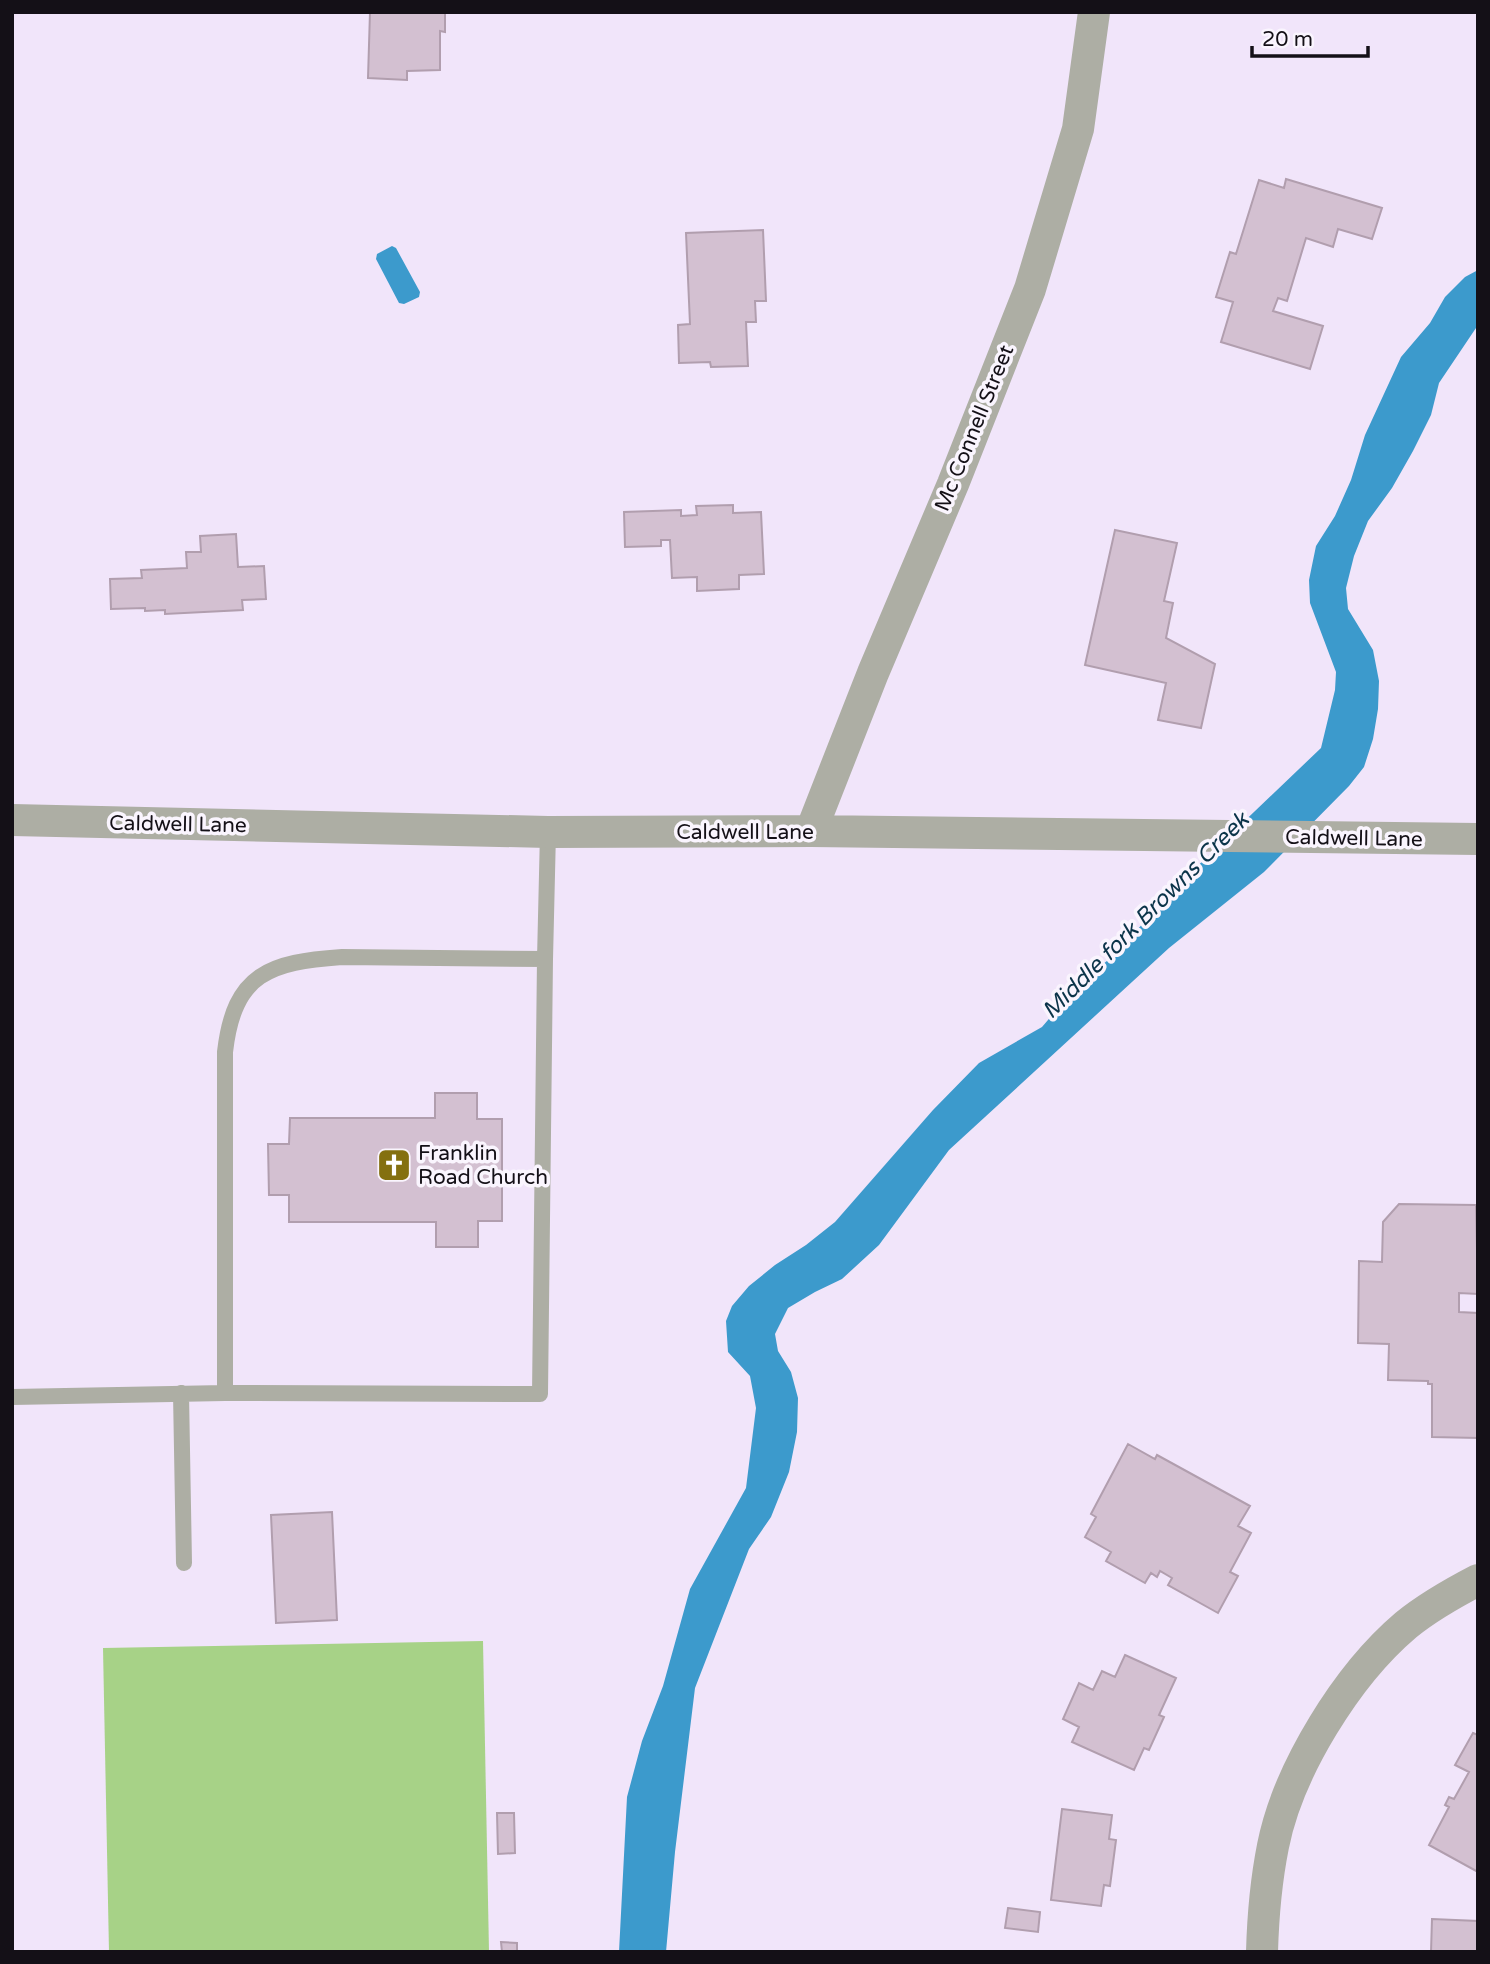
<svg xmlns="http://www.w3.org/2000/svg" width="1490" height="1964" font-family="'Varela Round',sans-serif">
<rect width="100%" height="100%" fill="#f1e5fa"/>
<path fill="#a7d287" d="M483,1641l6,311h-380l-6,-304z"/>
<path fill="#3c9acc" d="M392,246l4,2 24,44 -1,5 -15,7 -5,-1 -23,-44 1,-5z
M1478,270v55l-39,58 -8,32 -18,36 -21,37 -24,33 -14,35 -8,32 2,21 25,41 6,31 -1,28 -5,30 -9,28 -15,19 -85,86 -95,76 -220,202 -70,95 -37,34 -27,13 -27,16 -13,26 3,17 13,21 7,26 -1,34 -8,40 -18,45 -22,32 -54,139 -20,164 -9,100h-47l8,-155 15,-56 21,-55 27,-97 56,-101 10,-80 -6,-32 -22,-24 -2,-31 6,-15 17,-20 26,-21 31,-20 29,-23 98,-112 46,-47 63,-36 42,-49 27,-20 74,-80 136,-130 14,-58 1,-18 -26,-69 -1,-23 7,-34 19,-30 16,-36 14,-45 36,-78 29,-34 15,-26 20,-20z"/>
<path fill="#d3c0d1" stroke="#b19eae" stroke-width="2" d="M370,12h75v20l-5,-1v39l-33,1v9l-39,-2z
M1286,179l96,29 -10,31 -34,-10 -5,18 -27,-9 -19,63 -9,-3 -5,13 50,15 -13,43 -89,-27 12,-40 -17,-5 14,-45 6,2 23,-74 25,8z
M763,230l3,71h-11l1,21h-10l2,44 -37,1 -1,-5 -31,1 -1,-38 12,-1 -4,-91z
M733,505v8l28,-1 3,62 -25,1v14l-42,2v-14l-25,1 -2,-38h-9v6l-36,1 -1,-35 57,-2v6l16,-1 -1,-9z
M1115,530l62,13 -13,58 9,2 -7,35 49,26 -14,64 -43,-8 8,-37 -81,-18z
M236,534l2,33 26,-1 2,33 -24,1 1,10 -78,4v-4l-20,1v-3l-34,1 -1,-30 32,-1 -1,-8 46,-2 -1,-16h15l-1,-16z
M435,1093h42v26h25v102h-24v26h-42v-25h-147v-27h-20l-1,-51h21l1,-26h145z
M1399,1204l77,1 2,89 -19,-1v19l19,1v125l-46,-1v-53h-4v-3l-40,-1 1,-36 -31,-1 1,-82 23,1 1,-40z
M1128,1444l27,15 2,-4 93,51 -12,20 13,7 -21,39 8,4 -20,37 -50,-28 4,-7 -12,-7 -3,6 -6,-4 -6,10 -39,-22 5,-9 -26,-15 11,-20 -5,-3z
M332,1512l5,108 -61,3 -5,-108z
M1125,1655l51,23 -17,37 5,2 -15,33 -5,-2 -10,22 -62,-28 7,-15 -16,-8 16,-36 14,7 9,-19 13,6z
M1473,1733l5,2v137l-49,-27 20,-38 -4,-2 4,-8 5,2 15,-27 -14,-7z
M1062,1809l50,6 -3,24 7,1 -6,46 -6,-1 -3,21 -50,-6z
M497,1813h17l1,40 -17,1z
M1008,1908l32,4 -2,20 -33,-4z
M1432,1919l46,2v31h-47z
M501,1942l16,1v9h-15z"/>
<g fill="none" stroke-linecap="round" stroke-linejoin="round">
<path stroke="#adaea4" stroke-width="16" d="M545,959l3,-127
M181,1393l3,170
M12,1397l213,-4 315,1 5,-435 -203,-2c-72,5 -108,16 -117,95v341"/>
<path stroke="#adaea4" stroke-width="32" d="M12,820l536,12 263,-1 667,8
M811,831l62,-158 80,-189 77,-195 48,-160 16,-117
M1262,1952c1,-36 4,-71 11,-106 15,-76 74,-171 133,-221 22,-18 47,-32 72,-45"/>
</g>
<defs>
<g id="church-square" transform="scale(1.75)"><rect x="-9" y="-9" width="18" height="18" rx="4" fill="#847010" stroke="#faf5fe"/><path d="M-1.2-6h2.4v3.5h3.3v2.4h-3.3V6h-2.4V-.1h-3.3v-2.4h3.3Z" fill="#fff"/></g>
</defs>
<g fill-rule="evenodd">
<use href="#church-square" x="394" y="1165"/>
</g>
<g text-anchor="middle" stroke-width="7" stroke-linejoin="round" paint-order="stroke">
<g font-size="21" fill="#141017" stroke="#faf5fe">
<text transform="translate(974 428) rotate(-68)" y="7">Mc Connell Street</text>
<text transform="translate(178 824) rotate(1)" y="7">Caldwell Lane</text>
<text x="745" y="839">Caldwell Lane</text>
<text transform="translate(1354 838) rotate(1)" y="7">Caldwell Lane</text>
</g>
<g font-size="21" fill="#141017" stroke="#faf5fe" text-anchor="start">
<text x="418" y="1160">Franklin<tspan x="418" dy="24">Road Church</tspan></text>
</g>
<g font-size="23" font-style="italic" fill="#0b3449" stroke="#faf5fe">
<text transform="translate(1145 915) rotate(-45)" y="8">Middle fork Browns Creek</text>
</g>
</g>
<rect width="1490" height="1964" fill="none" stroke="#141017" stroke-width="28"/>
<path d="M1252 46v10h116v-10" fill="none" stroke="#141017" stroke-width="3.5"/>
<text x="1262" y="46" font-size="21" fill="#141017" stroke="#faf5fe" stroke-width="5" paint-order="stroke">20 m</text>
</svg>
